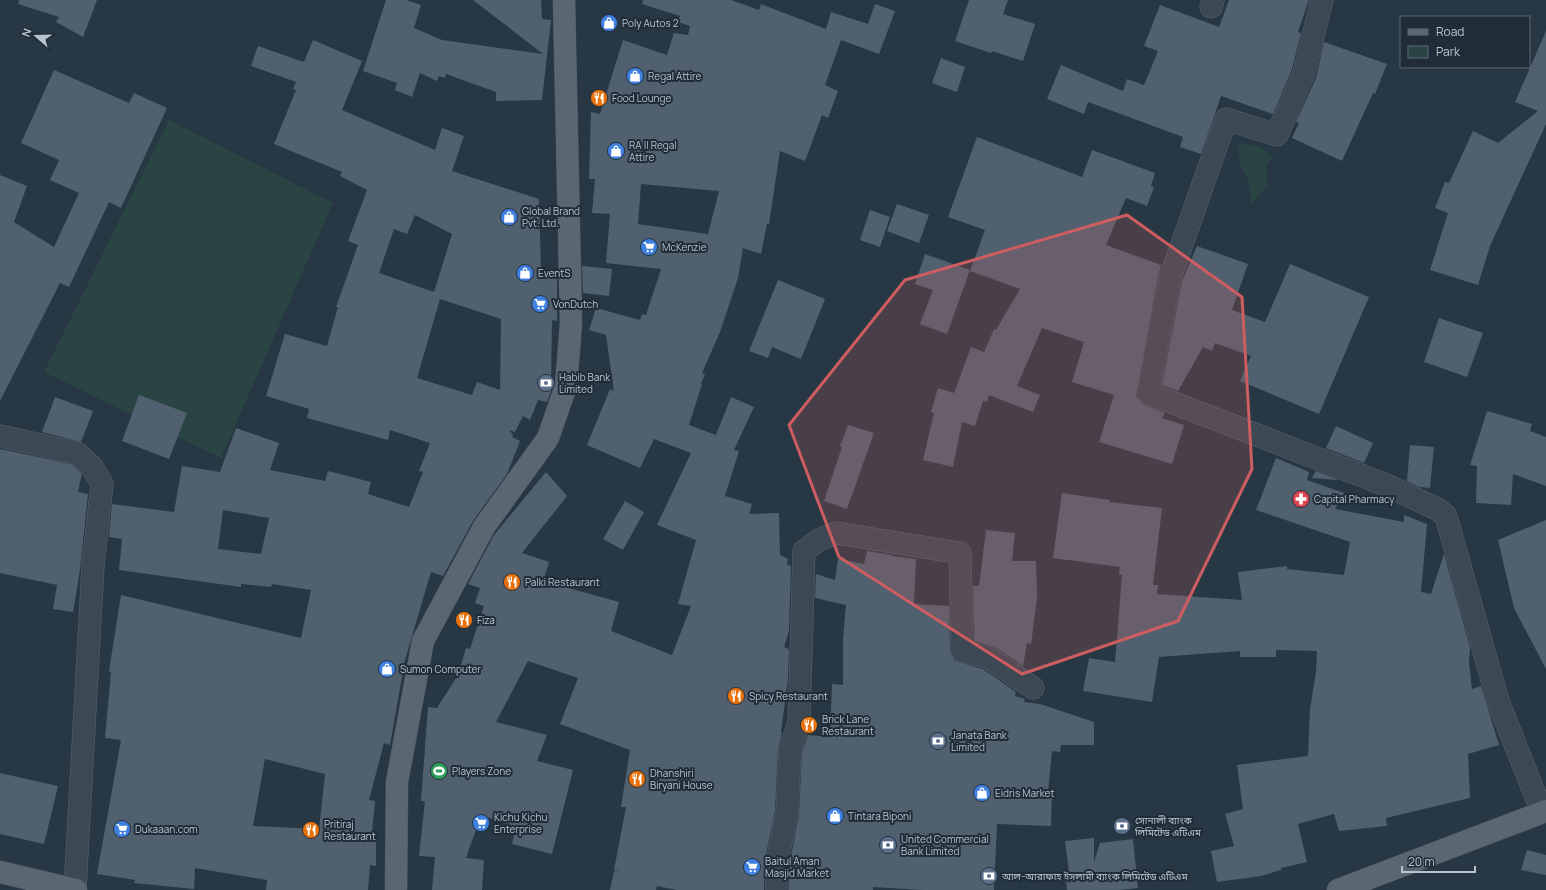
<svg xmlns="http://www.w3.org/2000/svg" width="1546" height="890" font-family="Manrope,'Noto Sans Bengali',sans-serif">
<rect width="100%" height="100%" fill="#273743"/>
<path fill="#2a4444" d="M169,120l164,83 -112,255 -177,-86z
M1238,143l21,3 14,12 -7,7 2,21 -17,18 -2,-22 -9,-18z"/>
<path fill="#51606e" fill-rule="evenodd" d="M19,0h78l-14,37 -27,-15 3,-5 -41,-13z
M386,0h20l15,5 -7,23 28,12 101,14 -70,-54h68l1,19 9,1 -9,80 -46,1v-9l-50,-18 -1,4 -6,-2 -2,5 -17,-8 -8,24 -17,-7 2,-7 -34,-12z
M643,0h88l28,10 2,-6 65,25 5,-17 37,12 7,-20 20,7 -16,43 -38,-14 -16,45 13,6 -10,27 -6,-3 -17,46 -25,-10 -11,73h-2l-6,30 -18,-6 -5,30 -18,54 -18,41 3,1 -4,10h1l-13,41 27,10 15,-38 23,10 -20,43 5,1 -14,45 27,8 -3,10 30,-1 1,42 8,4 -1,6 4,1 -2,64 -5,17 5,2 -1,29 -7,54 1,1 -4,16 -3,62 -11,53v26h-87l-20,-4 -1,4h-46l4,-19h6l-6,-1 12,-63h-5l9,-57 -70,-26 18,-46 -50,-17 -32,61 51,13 -10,26 36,9 -21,84 -40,-10 4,-17 -35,-12 -15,43 18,2 -2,30h-50l3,-33 -16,-1 6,-55h-4l7,-94 9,1 21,-33 8,-27 4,1 14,-43 -9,-3 5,-15 -12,-4 26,-49 52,-63 21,24 -45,57 27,9 -6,19 76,21 -8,29 61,24 19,-49 -13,-2 18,-64 -39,-15 34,-72 -37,-14 -14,29 -53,-23 23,-56 4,2 -8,-56 -17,-5 7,-22 44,12 2,-6 4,1 15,-46 -55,-6 4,-49 -18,-1 3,-34h-6l2,-67 9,2 23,-74 44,15 7,-22 14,2 2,-9 -12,-4 2,-6 -38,-12zM641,184l78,7 -11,43 -70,-10z
M969,0h39l-5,14 32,10 -12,37 -31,-10 -1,2 -36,-12z
M1229,0h80l-11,32 3,1 -9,36 -19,45 -52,-18 -20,58 -21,-7 3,-10 -95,-35 -4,12 -37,-15 14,-34 62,26 4,-12 17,6 14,-34 -14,-5 16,-41 59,22z
M1546,31v93l-56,122 -12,39 -48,-15 18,-57 -13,-5 10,-26 4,1 24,-52 25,12 40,-32 -23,-9z
M313,40l49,21 -20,49 93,40 7,-22 22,8 -12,35 87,28 2,72 16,4v46l-5,-1 -1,62 3,1 -7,19 -9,-2 -8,20 -7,-4 -8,16 -6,-2 4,5 -1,2 8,4 -13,33 -34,47 -30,55 -12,-4 -26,88 -15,85 -6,-2 -15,57 6,1 -3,31h4v34l-6,-1 -2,25h-102l1,-10 -72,-12 -1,21 -60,-6 1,-3 -38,-6 24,-134 -16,-2 6,-66 -2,-1 12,-76 180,43 10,-48 -39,-6 -1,3 -30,-3v3l-122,-17 3,-31 -13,-2 3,-33 62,8 8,-46 38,6 16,-44 43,15 -9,27 55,11 3,-10 43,11 -3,12 41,13 14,-35 -4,-1 11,-28 -40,-13 -2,10 -81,-22 2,-9 -43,-13 19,-62 42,12 11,-39h-2l22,-62 -10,-4 19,-51 -27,-14 2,-4 -68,-28 22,-54 -3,-1 3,-7 -45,-16 7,-20 46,16zM415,215l37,19 -18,58 -55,-19 15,-44 13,5zM440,299l61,20 -1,71 -23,-8 -5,13 -55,-17zM223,510l46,8 -8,36 -43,-5zM265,759l60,15 -6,55 -66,-3z
M1324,42l63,22 -12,30 -2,-1 -31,68 -50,-23 7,-15 -3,-1 20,-44z
M941,58l24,9 -8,25 -25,-9z
M54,70l75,33 5,-10 33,15 -46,100 -12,-6 -40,85 -9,-4 -60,118v-226l27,11 -13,36 40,25 25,-54 -29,-13 9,-20 -38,-17z
M977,137l105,40 10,-27 63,23 -4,13 3,1 -7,19 -21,-8 -20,47 55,20 -3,11 -22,120 7,8 22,9 -3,5 22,7 -12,39 -73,-22 15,-47 -42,-13 12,-40 -42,-14 -25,58 23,9 -7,17 -44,-17 -2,7 -4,-1 -8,25 -13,-4 -9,45 -30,-7 11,-47 -3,-1 7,-24 16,5 17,-46 13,5 10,-23 2,1 24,-41 -50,-18 15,-41 -37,-13z
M897,204l32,11 -10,28 -32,-12z
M870,210l20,7 -10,30 -20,-7z
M1197,246l51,18 -16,46 33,12 25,-58 79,33 -50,117 -79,-33 11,-25 -36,-13 -3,8 -9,-4 -25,44 -16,-6 20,-104z
M925,254l45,16 -23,64 -27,-10 13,-34 -18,-6z
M582,266l30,3 -3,27 -26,-3z
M778,280l47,19 -24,60 -29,-12 -4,11 -19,-7z
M1439,318l44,15 -16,44 -43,-15z
M139,395l48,18 -18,46 -47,-18z
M55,397l38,14 -12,31 -39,-10z
M1487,411l45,13 -2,7 16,6v49l-33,-12 -2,31 -35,-2 1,-37 -7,-1z
M848,425l26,8 -27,76 -23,-8 18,-54 -2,-1z
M1336,426l37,17 -9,20 -38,-15z
M1410,445l24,2 -4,41 -11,-1 -12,-6z
M0,449l71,15 11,10 -4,18 10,2 -8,76 -7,42 -20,-3 4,-24 -57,-12z
M1276,458l33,14 -2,8 37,13 -9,16 69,13v-7l23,9 -6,68 10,2 13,-40 26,93 -1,16 3,26 9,-3 18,59 -31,9 2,44 -84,20 1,8 -48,5 -5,-17 -36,10 9,38 -26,6v2l-20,6 -44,6 -6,-31 23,-5 -9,-32 18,-5 -6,-44 71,-9 2,-47 6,-37 1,-21 -41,-1v7h-36v-6l-81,6 -7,45 -69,-11 6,-33 26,4 7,-87h-3l1,-8 -67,-9 9,-65 48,7 -1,2 53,6 -9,77h5l-1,9 85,6 -4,-28 49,-6v3l57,6 6,-33 -94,-32z
M1316,471l23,9 -27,-2z
M625,501l19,11 -21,38 -20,-11z
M1546,520v149l-32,-61 -16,-68z
M986,530l29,3 -3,28h24l1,37 -6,46 -4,-1 -4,23 -28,-19 -21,-6 -1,-55h6z
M867,551l25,4v1l24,3 -2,45 35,2 1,45 5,10 28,8 33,23 -1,4 10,3 -1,3 16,2 54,18v23h-33l-1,7 -8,-1 -4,41h4l-1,34 -54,-2 -3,66h-72l-49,-3v3h-84v-22l10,-54 3,-62 6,-17 22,2 2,-53 11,1v-46l3,-34 -31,-7 1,-24 19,6 3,-21 26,5z
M0,773l58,13 -14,58 -44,-10z
M1094,838v24l6,-19 33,-4 5,49 -18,2h-53l-2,-18h4l-4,-31z
M1527,850l19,5v20l-25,-5z"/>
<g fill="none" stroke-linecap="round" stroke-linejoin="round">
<g stroke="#5a6670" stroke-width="23">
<path id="minor" d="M1322,0l-18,73 -27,62 -51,-16 -56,159 -22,115 238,92 53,25 7,6 52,185 44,111
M1211,7l2,-7
M0,436l77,17 15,14 10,17 -9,82 -18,324
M777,890l-1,-23 11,-54 3,-63 9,-28 5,-171 15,-11 17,-7 124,20 2,98 26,6 45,31"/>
</g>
<g stroke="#48545f" stroke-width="23">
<path id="major" d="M0,872l76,18
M396,890l1,-108 26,-141 61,-114 64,-89 18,-52 5,-63 -7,-323
M1338,890l208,-79"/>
</g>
<use href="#minor" stroke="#3c4853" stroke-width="22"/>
<use href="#major" stroke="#5a6773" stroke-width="22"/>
</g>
<path fill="#cc5e62" fill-opacity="0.2" stroke="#cc5e62" stroke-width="3" stroke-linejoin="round" d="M1127,215l115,82 10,172 -74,152 -156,53 -183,-117 -50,-132 116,-145z"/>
<defs>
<g id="shop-disc" transform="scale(0.9)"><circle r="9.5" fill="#3f7fe0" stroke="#202d39"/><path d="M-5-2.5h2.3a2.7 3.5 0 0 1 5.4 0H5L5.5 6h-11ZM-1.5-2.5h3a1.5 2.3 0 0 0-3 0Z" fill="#fff"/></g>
<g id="restaurant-disc" transform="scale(0.9)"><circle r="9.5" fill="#e8710a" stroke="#202d39"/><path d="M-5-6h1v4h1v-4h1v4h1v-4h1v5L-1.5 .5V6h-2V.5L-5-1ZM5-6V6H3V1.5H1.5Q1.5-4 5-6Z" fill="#fff"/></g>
<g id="supermarket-disc" transform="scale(0.9)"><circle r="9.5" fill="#3f7fe0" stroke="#202d39"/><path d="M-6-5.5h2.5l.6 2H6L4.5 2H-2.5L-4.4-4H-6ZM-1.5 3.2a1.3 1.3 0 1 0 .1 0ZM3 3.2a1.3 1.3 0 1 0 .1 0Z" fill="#fff"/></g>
<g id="bank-disc" transform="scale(0.9)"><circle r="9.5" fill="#5c6f8a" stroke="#202d39"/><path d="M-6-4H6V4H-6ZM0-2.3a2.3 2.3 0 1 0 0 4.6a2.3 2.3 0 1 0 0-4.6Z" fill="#fff"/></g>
<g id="pharmacy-disc" transform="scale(0.9)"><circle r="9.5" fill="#e0444e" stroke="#202d39"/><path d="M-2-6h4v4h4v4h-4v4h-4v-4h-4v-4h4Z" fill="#fff"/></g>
<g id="stadium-disc" transform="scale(0.9)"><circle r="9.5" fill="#2e9e5b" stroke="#202d39"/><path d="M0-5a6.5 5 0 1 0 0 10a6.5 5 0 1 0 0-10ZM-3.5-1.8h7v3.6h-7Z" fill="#fff"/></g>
</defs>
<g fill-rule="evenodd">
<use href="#shop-disc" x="609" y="23"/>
<use href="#shop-disc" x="635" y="76"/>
<use href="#restaurant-disc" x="599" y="98"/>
<use href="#shop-disc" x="616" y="151"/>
<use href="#shop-disc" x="509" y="217"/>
<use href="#supermarket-disc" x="649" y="247"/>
<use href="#shop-disc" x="525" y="273"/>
<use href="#supermarket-disc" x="540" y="304"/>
<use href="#bank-disc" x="546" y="383"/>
<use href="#pharmacy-disc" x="1301" y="499"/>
<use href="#restaurant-disc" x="512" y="582"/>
<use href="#restaurant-disc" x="464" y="620"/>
<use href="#shop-disc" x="387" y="669"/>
<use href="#restaurant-disc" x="736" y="696"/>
<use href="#restaurant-disc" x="809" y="725"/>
<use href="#bank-disc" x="938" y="741"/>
<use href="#stadium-disc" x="439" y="771"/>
<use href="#restaurant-disc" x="637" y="779"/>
<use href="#shop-disc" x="982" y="793"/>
<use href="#shop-disc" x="835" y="816"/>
<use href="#supermarket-disc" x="481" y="823"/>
<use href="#bank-disc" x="1122" y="826"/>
<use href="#supermarket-disc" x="122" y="829"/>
<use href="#restaurant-disc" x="311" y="830"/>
<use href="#bank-disc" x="888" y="845"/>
<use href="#supermarket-disc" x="752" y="867"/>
<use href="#bank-disc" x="989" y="876"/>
</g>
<g text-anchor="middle" stroke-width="4" stroke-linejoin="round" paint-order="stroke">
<g font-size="10" fill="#b9c3cd" stroke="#202d39" text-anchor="start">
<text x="622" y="27">Poly Autos 2</text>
<text x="648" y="80">Regal Attire</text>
<text x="612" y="102">Food Lounge</text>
<text x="629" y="149">RA || Regal<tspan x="629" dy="12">Attire</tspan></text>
<text x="522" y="215">Global Brand<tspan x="522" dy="12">Pvt. Ltd.</tspan></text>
<text x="662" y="251">McKenzie</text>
<text x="538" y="277">EventS</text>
<text x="553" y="308">VonDutch</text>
<text x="559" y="381">Habib Bank<tspan x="559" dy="12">Limited</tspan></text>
<text x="1314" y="503">Capital Pharmacy</text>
<text x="525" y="586">Palki Restaurant</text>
<text x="477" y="624">Fiza</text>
<text x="400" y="673">Sumon Computer</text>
<text x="749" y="700">Spicy Restaurant</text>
<text x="822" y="723">Brick Lane<tspan x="822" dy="12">Restaurant</tspan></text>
<text x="951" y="739">Janata Bank<tspan x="951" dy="12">Limited</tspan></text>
<text x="452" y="775">Players Zone</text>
<text x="650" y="777">Dhanshiri<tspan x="650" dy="12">Biryani House</tspan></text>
<text x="995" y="797">Eidris Market</text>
<text x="848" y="820">Tintara Biponi</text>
<text x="494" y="821">Kichu Kichu<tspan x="494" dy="12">Enterprise</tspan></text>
<text x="1135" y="824">সোনালী ব্যাংক<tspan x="1135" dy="12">লিমিটেড এটিএম</tspan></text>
<text x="324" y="828">Pritiraj<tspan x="324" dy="12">Restaurant</tspan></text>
<text x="135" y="833">Dukaaan.com</text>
<text x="901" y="843">United Commercial<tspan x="901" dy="12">Bank Limited</tspan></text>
<text x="765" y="865">Baitul Aman<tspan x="765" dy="12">Masjid Market</tspan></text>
<text x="1002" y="880">আল-আরাফাহ ইসলামী ব্যাংক লিমিটেড এটিএম</text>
</g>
</g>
<rect x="1400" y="16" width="130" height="52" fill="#202d39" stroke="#5d6974"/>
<rect x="1408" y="29" width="20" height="6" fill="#5a6773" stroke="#5d6974"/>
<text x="1436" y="36" font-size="12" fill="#b9c3cd">Road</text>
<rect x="1408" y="46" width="20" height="12" fill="#2a4444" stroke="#5d6974"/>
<text x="1436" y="56" font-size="12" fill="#b9c3cd">Park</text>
<g transform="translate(36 36) rotate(290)" stroke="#202d39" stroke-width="3" paint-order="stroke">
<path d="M0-3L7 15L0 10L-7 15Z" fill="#b9c3cd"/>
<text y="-6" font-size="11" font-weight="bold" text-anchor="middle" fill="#b9c3cd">N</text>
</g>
<path d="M1402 866v6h73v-6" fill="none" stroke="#b9c3cd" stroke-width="2"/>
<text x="1408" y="866" font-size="12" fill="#b9c3cd" stroke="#202d39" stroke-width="3" paint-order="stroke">20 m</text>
</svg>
